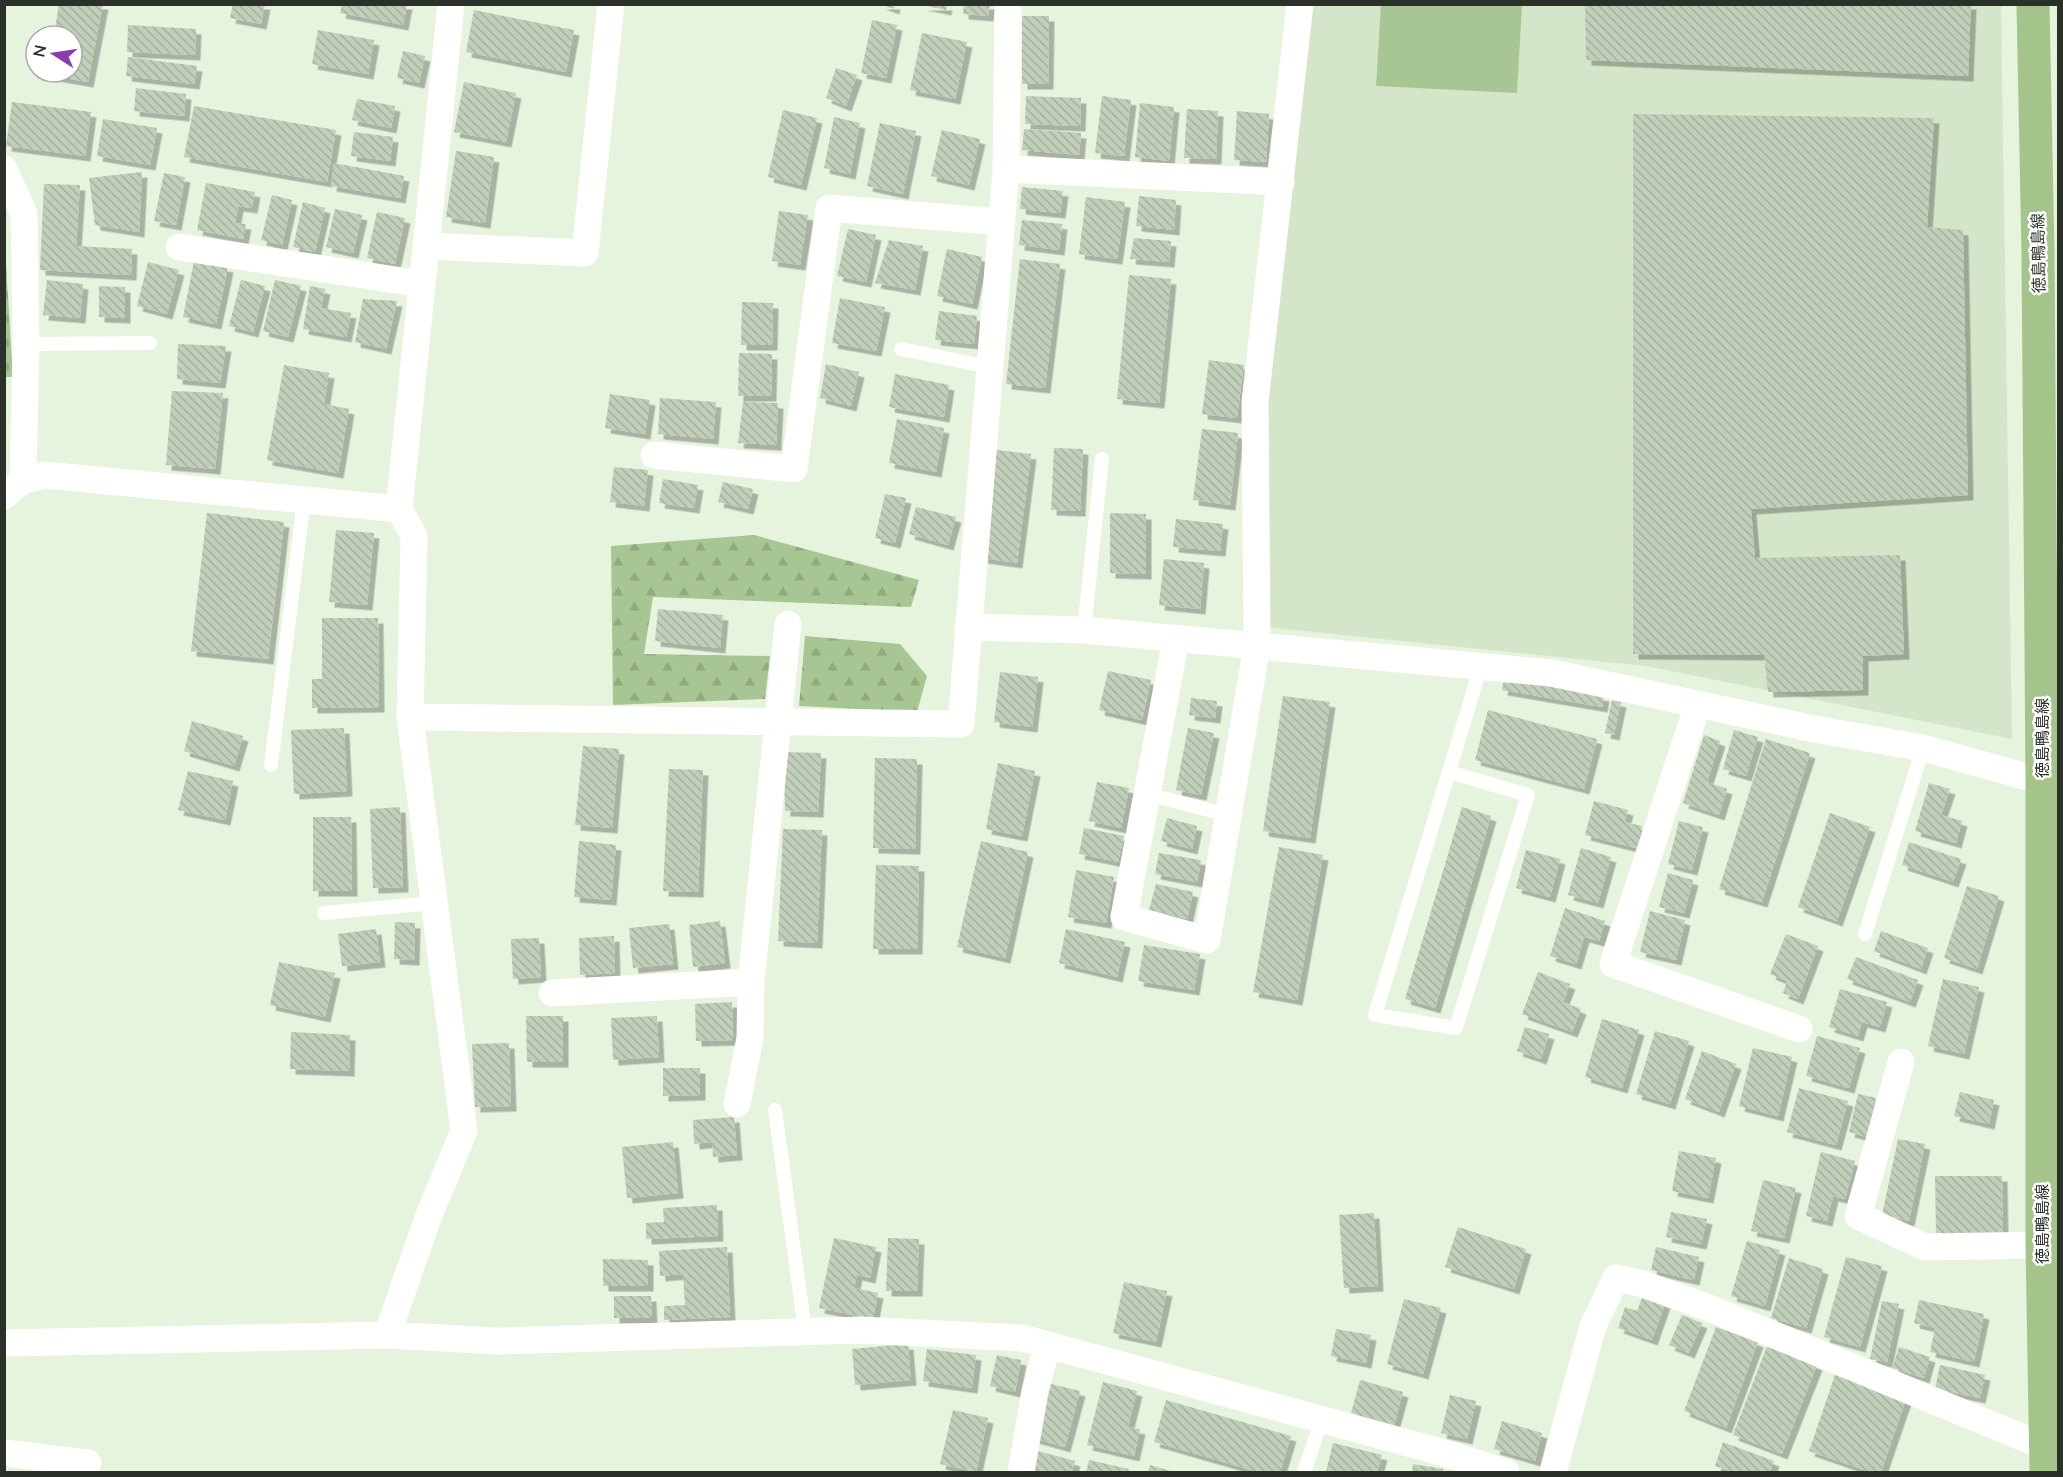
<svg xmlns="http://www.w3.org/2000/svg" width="2063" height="1477" font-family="'Nunito Sans','Noto Sans JP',sans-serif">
<defs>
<pattern id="forest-firs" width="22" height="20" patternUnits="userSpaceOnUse" patternTransform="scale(1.5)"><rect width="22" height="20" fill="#a8c693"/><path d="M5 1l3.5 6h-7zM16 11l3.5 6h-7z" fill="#91aa7f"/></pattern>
<pattern id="cemetery-stones" width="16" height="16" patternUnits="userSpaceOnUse" patternTransform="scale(1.5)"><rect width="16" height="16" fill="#a8c693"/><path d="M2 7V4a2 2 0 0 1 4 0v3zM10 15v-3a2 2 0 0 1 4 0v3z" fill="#91aa7f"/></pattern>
<pattern id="building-back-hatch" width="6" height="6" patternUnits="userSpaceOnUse" patternTransform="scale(1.5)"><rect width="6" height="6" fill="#c1ceb9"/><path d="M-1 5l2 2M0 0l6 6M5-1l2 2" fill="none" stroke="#a6b19f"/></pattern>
<filter id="shadow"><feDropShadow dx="5.5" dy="5.5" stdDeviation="0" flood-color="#0004"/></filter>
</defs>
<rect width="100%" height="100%" fill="#e6f3dd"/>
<path fill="#d5e5ca" d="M1310,5h691l11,734 -366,-73 -382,-39 -2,-253z"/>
<path fill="url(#forest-firs)" d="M754,535l165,45 -8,27 -258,-10 -9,57 126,2 -5,43 -152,6 -2,-159z
M805,636l95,8 27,32 -10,36 -118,-6z"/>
<path fill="url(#cemetery-stones)" d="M4,231l9,146h-9z"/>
<path fill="#a8c693" d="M1381,4l141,1 -5,88 -141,-7z"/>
<path fill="url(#building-back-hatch)" filter="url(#shadow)" d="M59,4h44l-15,78 -41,-7v-3h25v-36h-18z
M233,4h32l-4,20 -31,-6z
M342,4h65l-4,21 -63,-12z
M880,4h15l-1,5z
M964,4h26l-2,12 -25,-2z
M1585,4h386l-3,72 -382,-16z
M922,5h25l-1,5z
M474,10l100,20 -8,42 -100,-20z
M1022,16h27l-1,68h-26z
M872,20l25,5 -11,53 -25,-5z
M128,25l68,4 -1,26 -68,-3z
M318,30l56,10 -6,34 -56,-10z
M922,33l45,9 -12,57 -45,-9z
M403,51l22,5 -6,27 -22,-5z
M128,57l69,9 -3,18 -68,-8z
M836,68l21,7 -11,31 -20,-8z
M464,82l52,11 -10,49 -52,-10z
M136,88l50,6 -2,22 -50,-5z
M1026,96l55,2 -1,28 -55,-2z
M1102,96l29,4 -7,56 -29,-3z
M357,99l38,7 -4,22 -39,-8z
M12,102l79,10 -6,44 -79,-10z
M1140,103l34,4 -5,54 -34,-4z
M194,106l142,24 -9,52 -143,-25z
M1187,109l31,2 -2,48 -32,-1z
M783,110l34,8 -16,67 -33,-8z
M1237,111l32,3 -3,48 -32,-2z
M1633,114l301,4 -7,109 36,3 5,265 -217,14 4,49 145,-3 4,99 -41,2v34l-95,2 -4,-37 -131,-1z
M834,117l26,6 -10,51 -26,-6z
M103,119l54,9 -7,37 -53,-9z
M880,123l36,8 -13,63 -36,-8z
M1024,129l57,4 -2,22 -57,-5z
M942,130l38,9 -11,46 -38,-9z
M354,132l39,5 -3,24 -39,-5z
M456,151l38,6 -9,66 -39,-6z
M334,163l70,13 -4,22 -69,-12z
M142,172l-3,60 -44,-7 -6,-47z
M164,173l21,4 -9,48 -22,-4z
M206,183l49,9 -3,16 -14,-2 -3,17 11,1 -3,15 -46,-9z
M44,184l36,1 -4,61 56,3 -1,26 -91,-5z
M1022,187l41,4 -3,22 -40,-4z
M272,195l20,5 -10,45 -21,-5z
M1139,196l37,4 -2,30 -38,-4z
M1086,197l39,5 -8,57 -38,-5z
M303,202l22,6 -10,44 -22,-5z
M335,209l27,6 -9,38 -27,-6z
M779,211l29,4 -8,50 -28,-4z
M377,212l28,6 -10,46 -28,-6z
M1022,220l40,4 -3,26 -40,-5z
M848,229l28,6 -10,47 -29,-6z
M1134,238l37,3 -2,21 -39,-3z
M889,240l34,6 -8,44 -40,-7z
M947,249l35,8 -10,47 -35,-8z
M1020,259l40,5 -15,124 -39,-4z
M194,261l34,6 -12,57 -33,-7z
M148,262l31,8 -12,44 -30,-8z
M1129,275l42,4 -12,124 -42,-4z
M47,280l36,4 -3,34 -37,-3z
M241,280l24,6 -12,46 -24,-6z
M275,280l26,6 -13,51 -25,-6z
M99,286l26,1v31l-26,-1z
M310,286l15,3 -4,19 30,5 -5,24 -43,-8z
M840,298l45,9 -9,44 -44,-8z
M363,299l34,2 -11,48 -31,-7z
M742,302l31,1 -1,42h-31z
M939,311l38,5 -3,28 -39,-4z
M178,344l48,2 -6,37 -43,-4z
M739,353l33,1 -1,42h-33z
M1209,360l35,5 -7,53 -35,-4z
M826,364l33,8 -8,34 -31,-8z
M284,365l45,8 -5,31 25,5 -11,64 -71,-13z
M895,374l54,11 -5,32 -55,-10z
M172,391l51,2 -8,76 -49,-4z
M610,394l40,6 -5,34 -40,-6z
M660,398l56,4 -3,37 -55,-5z
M743,402l35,1 -2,42 -38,-2z
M897,419l47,9 -8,44 -47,-9z
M1202,429l36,4 -8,72 -37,-5z
M1054,448l29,1 -3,62 -29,-1z
M996,450l35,4 -14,109 -35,-5z
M614,467l34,3 -4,36 -34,-4z
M663,479l35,6 -4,23 -35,-5z
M723,482l30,7 -5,20 -30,-7z
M885,494l21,4 -11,45 -20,-5z
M916,507l40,10 -8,28 -39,-11z
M207,513l77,9 -16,137 -77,-8z
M1110,513l36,1v60l-36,-1z
M1176,519l47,5 -3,27 -47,-4z
M336,530l38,3 -7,72 -38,-3z
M1164,559l40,4 -4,46 -41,-4z
M658,609l65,6 -3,33 -65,-7z
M322,618h56l1,89 -67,1v-29h10z
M1108,671l43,9 -9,40 -43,-10z
M1000,672l38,5 -6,50 -38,-5z
M1504,679l100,17 -2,11 -100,-17z
M1283,696l47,6 -20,136 -47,-7z
M1191,698l26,3 -2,17 -26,-3z
M1612,700l9,2 -7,33 -9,-2z
M1488,710l109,29 -13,50 -109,-29z
M192,721l51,15 -9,30 -50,-15z
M344,728l3,63 -53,3 -3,-64z
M1188,728l26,5 -13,62 -25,-5z
M1734,730l24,7 -12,39 -23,-7z
M1704,735l16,6 -13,41 20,7 -8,26 -36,-12z
M1766,739l44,14 -48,149 -43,-13z
M583,746l36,3 -7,79 -37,-3z
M784,752l37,1 -3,59 -33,-1z
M875,758l42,1 -2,90 -42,-1z
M998,763l37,8 -13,65 -36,-7z
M669,769l34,1 -5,122 -35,-1z
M188,771l45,10 -8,39 -47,-10z
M1097,782l32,6 -8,40 -32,-7z
M1929,783l21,6 -9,26 21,6 -6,22 -41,-12z
M1594,801l34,9 -3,12 17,4 -6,22 -51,-13z
M400,807l3,80 -30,1 -3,-79z
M1462,807l29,9 -56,192 -30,-9z
M1830,813l40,14 -33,94 -39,-14z
M313,817h38l1,74h-39z
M1167,818l30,8 -5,23 -31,-8z
M1679,821l24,6 -11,43 -24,-6z
M1084,828l40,8 -6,26 -39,-8z
M783,829l39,1 -5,113 -39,-2z
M579,841l37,4 -5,55 -37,-3z
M981,841l47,11 -23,106 -48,-11z
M1909,842l52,17 -8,23 -51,-17z
M1279,847l44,8 -26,145 -44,-8z
M1581,848l30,9 -13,46 -30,-8z
M1526,850l34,9 -10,38 -34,-9z
M1159,853l42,7 -4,22 -42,-8z
M876,865l43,1 -2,83h-44z
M1076,870l38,7 -8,46 -38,-6z
M1668,873l25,7 -9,33 -25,-6z
M1156,884l37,8 -6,27 -38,-9z
M1967,886l32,10 -22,73 -33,-11z
M1565,908l40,13 -6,20 -15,-4 -8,27 -26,-8z
M1650,911l35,9 -9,40 -36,-8z
M720,921l5,42 -32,4 -4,-42z
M395,922l20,1 -1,37 -20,-1z
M669,924l4,40 -40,4 -4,-40z
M376,929l4,33 -38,4 -4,-32z
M1066,929l59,13 -8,35 -58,-14z
M1881,931l47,17 -7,21 -47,-18z
M1786,934l32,12 -20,53 -15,-6 4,-12 -17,-7z
M614,936l1,37 -35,2 -1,-37z
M539,938l2,39 -28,2 -2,-40z
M1144,945l56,9 -6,36 -56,-9z
M1856,957l62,23 -8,22 -63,-23z
M279,962l56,11 -10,44 -55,-12z
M1538,972l32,12 -7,18 18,7 -9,23 -50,-18z
M1943,979l36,8 -15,67 -36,-8z
M1840,989l47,13 -7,25 -18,-5 -4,14 -29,-9z
M732,1002l1,38 -37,1 -1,-37z
M526,1016h37v46h-36z
M657,1016l2,41 -46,3 -2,-42z
M1602,1019l37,11 -17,58 -37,-11z
M1525,1027l24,7 -8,25 -24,-8z
M1655,1031l34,10 -19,63 -34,-10z
M291,1032l59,3 -1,36 -59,-2z
M1817,1036l43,12 -11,40 -43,-12z
M509,1043l2,63 -36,1 -3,-63z
M1753,1048l39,9 -14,59 -39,-10z
M1702,1051l34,13 -17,48 -34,-13z
M663,1068h37v27l-37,1z
M1799,1088l49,13 -12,44 -49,-13z
M1960,1092l34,8 -5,24 -35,-8z
M1858,1094l18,4 -9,39 -18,-5z
M734,1117l3,38 -24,2 -1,-15 -18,2 -1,-24z
M1898,1139l27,5 -16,77 -27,-6z
M673,1142l5,51 -51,5 -5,-51z
M1679,1151l37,7 -8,40 -36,-7z
M1821,1152l34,9 -10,38 -12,-3 -6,25 -21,-5z
M1935,1176h67l1,57h-67z
M1763,1180l33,8 -12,50 -33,-7z
M717,1205l1,31 -72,3v-16l18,-1 -1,-14z
M1671,1212l36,7 -6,25 -35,-7z
M1374,1213l4,73 -34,2 -5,-73z
M1458,1227l68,22 -12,40 -69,-22z
M834,1238l42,9 -6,31 -13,-3 -3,13 24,5 -5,26 -54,-11z
M888,1238l31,1 -2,52h-31z
M1747,1241l33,9 -15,56 -34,-10z
M727,1247l3,70 -66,3v-14l21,-1 -2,-31 -23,2 -1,-25z
M1656,1247l43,10 -5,23 -43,-10z
M1846,1257l36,9 -22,81 -36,-10z
M1789,1258l34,11 -17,59 -35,-10z
M603,1259l45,1v26h-45z
M1124,1282l43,9 -11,51 -43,-9z
M1643,1295l22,8 -13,37 -34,-12 7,-21 12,4z
M614,1296h37l1,22h-38z
M1404,1299l37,9 -18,66 -36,-10z
M1919,1300l65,14 -10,48 -44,-10 5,-24 -21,-5z
M1882,1301l17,3 -12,58 -17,-3z
M1682,1315l20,8 -13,30 -20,-8z
M1716,1327l42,15 -32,86 -42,-17z
M1336,1329l35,6 -5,28 -35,-7z
M908,1344l3,36 -56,5 -3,-36z
M1767,1346l50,19 -35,89 -49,-19z
M1899,1347l31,10 -6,21 -32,-10z
M927,1349l49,6 -4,33 -49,-7z
M997,1355l24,5 -6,32 -25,-6z
M1940,1365l45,10 -5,23 -45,-9z
M1835,1375l71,24 -25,73h-11l-61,-21z
M1360,1380l43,12 -9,33 -43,-12z
M1103,1382l34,9 -9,36 12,2 -6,27 -47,-11z
M1047,1383l33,8 -15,56 -32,-9z
M1450,1395l26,6 -9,38 -26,-6z
M1166,1400l125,36 -11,36h-22l-104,-30z
M953,1410l35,8 -12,54 -36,-8z
M1502,1421l40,12 -7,28 -41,-12z
M1723,1442l51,19 -4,11h-38l-17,-6z
M1333,1443l49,12 -5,17h-51z
M1038,1451l37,10 -3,11h-39z
M1089,1460l40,9 -1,3h-42z
M1413,1464l30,5v3h-31z
M1150,1465l24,7h-26z"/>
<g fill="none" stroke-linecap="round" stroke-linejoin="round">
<path stroke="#fff" stroke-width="14" d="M26,344l124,-1
M901,349l88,18
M1084,630l18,-171
M271,765l33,-265
M1449,772l79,23 -72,233 -81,-13 106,-349
M1147,794l81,21
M324,913l110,-10
M1865,934l58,-186
M775,1110l30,221
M1304,1472l18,-53"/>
<path stroke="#fff" stroke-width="27" d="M4,169l20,45 2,130 -3,136
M1006,169l275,13
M427,246l158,7 26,-249
M179,247l243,37
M654,455l140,14 35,-261 172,14
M4,496l19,-16 22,-5 354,34
M968,627l116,3 468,43 262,56 109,19 119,33 16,16
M1176,639l-52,278 83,23 50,-294 -2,-244 45,-398
M1698,704l-85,260 186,65
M410,717l551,7 45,-555 2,-165
M552,993l199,-11
M1901,1062l-43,154 67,31 117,-2
M737,1104l13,-66 1,-56 37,-358
M387,1335l42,-120 35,-84 -54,-414 4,-181 -15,-27 52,-505
M4,1343l383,-8 110,6 363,-11 162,8 408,111 76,23
M4,1453l84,10
M1021,1472l14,-80 12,-47
M1553,1472l40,-146 23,-48 27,6 66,24 337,139"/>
<path stroke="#a5c48b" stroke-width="33" d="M2033,4l5,249 4,528v464l4,227"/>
</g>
<g text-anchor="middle" stroke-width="5" stroke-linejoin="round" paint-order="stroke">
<g font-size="16" fill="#2b3028" stroke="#fff">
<text transform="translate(2038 253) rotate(-91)" y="6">徳島鴨島線</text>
<text transform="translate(2042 738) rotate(-90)" y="6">徳島鴨島線</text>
<text transform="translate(2042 1224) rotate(-90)" y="6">徳島鴨島線</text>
</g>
</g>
<rect width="2063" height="1477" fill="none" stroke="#2b3028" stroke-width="12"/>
<g transform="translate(54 54) rotate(282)"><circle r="28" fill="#ffffff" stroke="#aaaca9" stroke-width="1.5"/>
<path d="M0-4.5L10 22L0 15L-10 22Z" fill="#893dae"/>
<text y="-9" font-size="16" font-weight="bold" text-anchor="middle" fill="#2b3028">N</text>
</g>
</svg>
